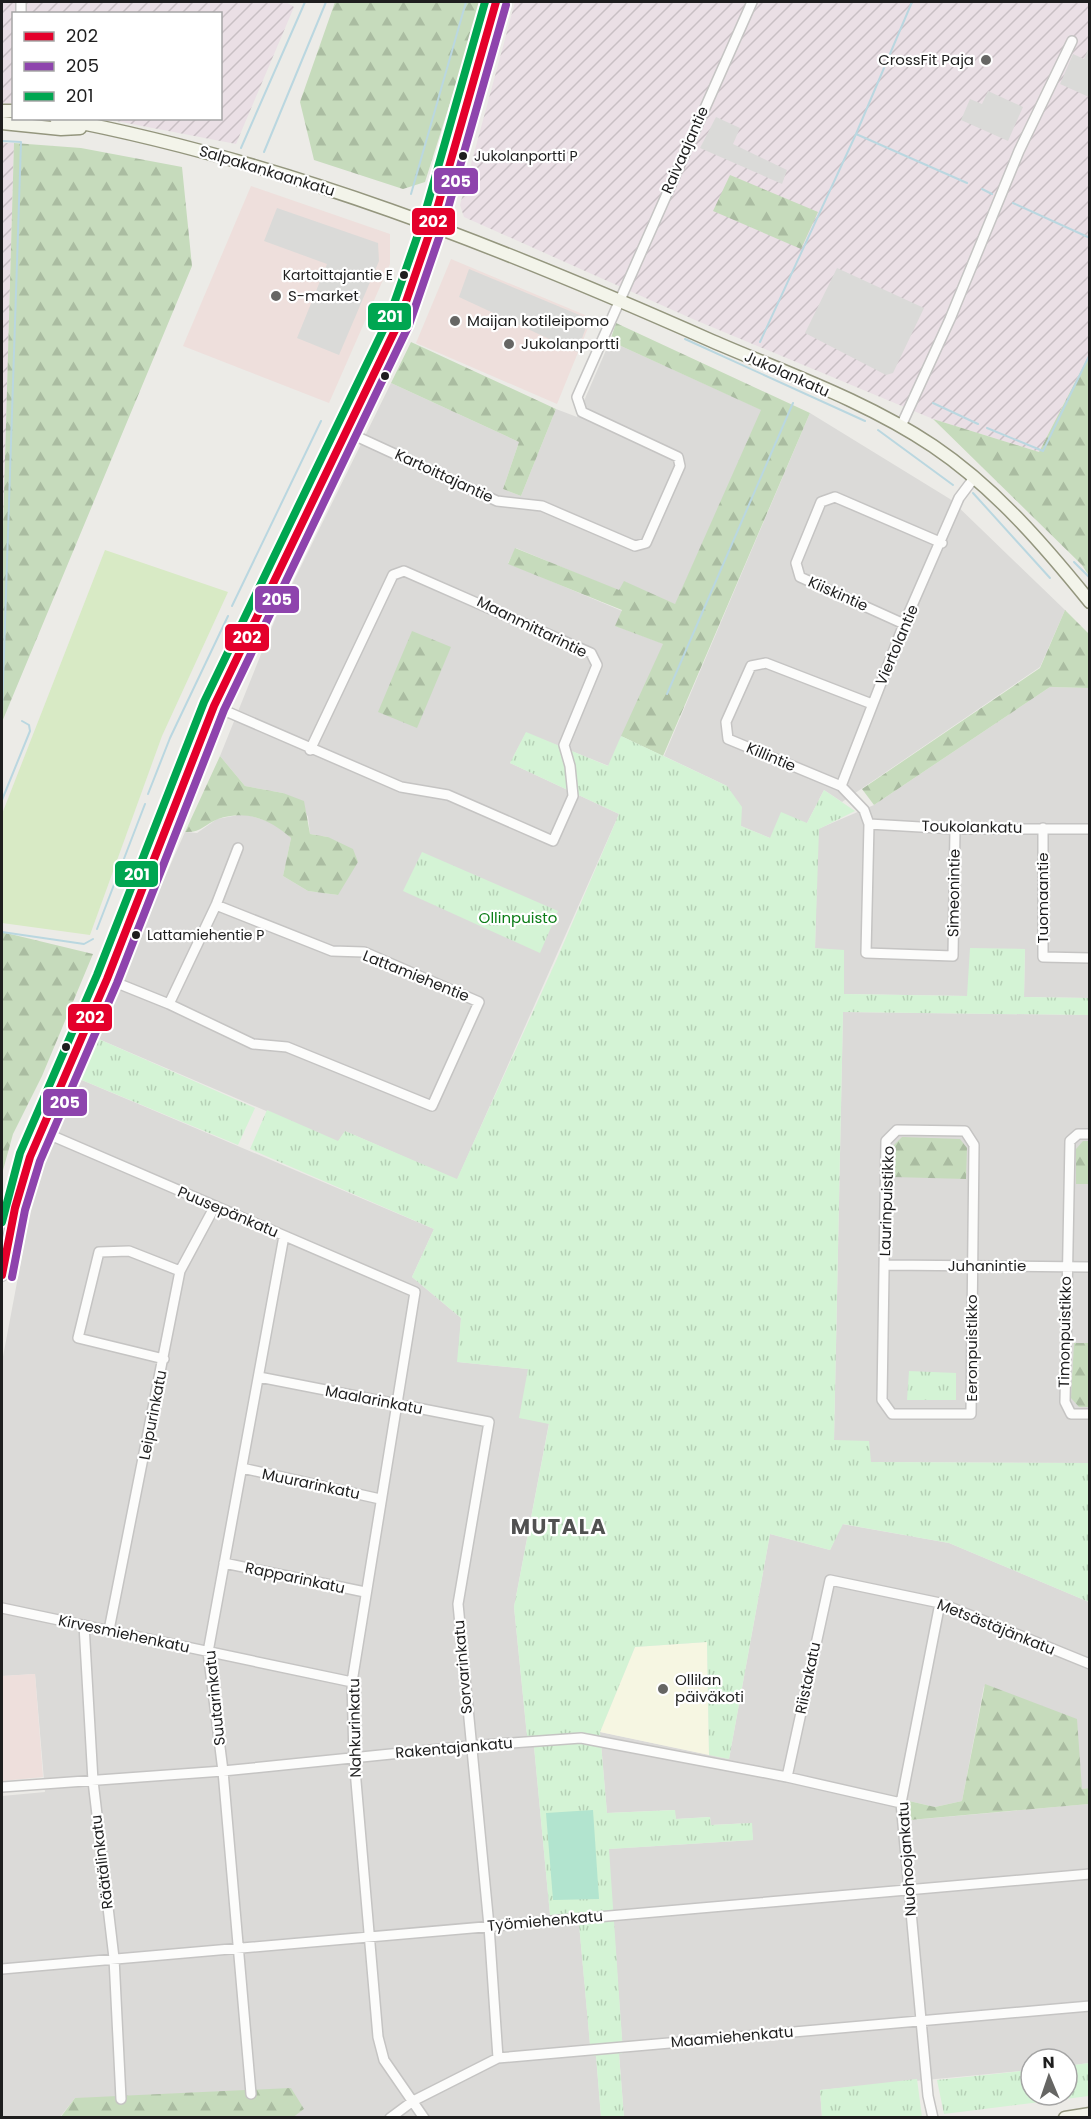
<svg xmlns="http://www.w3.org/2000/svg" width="1091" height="2119" font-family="Poppins,sans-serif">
<defs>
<pattern id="industrial-furrows" width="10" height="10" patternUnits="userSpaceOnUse" patternTransform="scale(1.5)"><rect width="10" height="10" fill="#eadfe5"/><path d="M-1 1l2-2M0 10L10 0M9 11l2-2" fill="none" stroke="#c8bfc4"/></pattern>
<pattern id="forest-firs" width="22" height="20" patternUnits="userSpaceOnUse" patternTransform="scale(1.5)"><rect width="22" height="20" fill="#c6dbbc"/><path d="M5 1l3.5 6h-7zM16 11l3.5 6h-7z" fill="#aabca1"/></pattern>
<pattern id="park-tufts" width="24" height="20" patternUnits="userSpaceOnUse" patternTransform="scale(1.5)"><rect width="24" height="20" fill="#d4f3d5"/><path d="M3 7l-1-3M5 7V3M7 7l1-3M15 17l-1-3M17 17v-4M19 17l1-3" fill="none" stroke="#b6d0b6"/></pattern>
</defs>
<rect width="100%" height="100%" fill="#ecebe7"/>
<path fill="#dbdad8" d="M610,341l152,69 -87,195 -50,-23 -6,9 -103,-43 -8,15 114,48 -6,15 48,18 -55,122 -83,-33 -16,30 109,51 -162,366 -112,-49 -7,11 -244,-105 91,-205 12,1 20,-14 27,-5 31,9 16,15 -8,38 25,15 30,4 -10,-58 -18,-3 -2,-18 -25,-23 -38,-7 -25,-30 56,-139 115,-234 128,59 -16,47 18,7 35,-87 21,8z
M810,413l140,86 115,111 -25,57 -198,135 -18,-12 -17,33 -37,15 -29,-12 -14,-40 -63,-30z
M1050,687l39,1v310l-65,-1 1,-48 -58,47 -123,-2 -29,-45 3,-120 56,-24z
M843,1012l246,3v448l-219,-1 -36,-21z
M77,1078l357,151 -22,48 49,41 -3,44 70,7 21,54 -35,184 13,129h6l17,179 28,-3 13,143h5l5,62h-309l12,-8 -229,-11 -15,19h-58v-321l43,-4 -10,-118 -33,2v-314l41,-218z
M842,1524l107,19 140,59v186l-7,1 -98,-103 -22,115 -27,6 -26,-6 2,19 178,-16v259l-22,3v-7h-36v11l-211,20 2,27h-198l-5,-63 4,-1 -15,-204 145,-9 -2,-17 -40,2 -1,-8 -34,2 -2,-9 -67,3 -7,-81 129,27 41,-225 60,16z"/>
<path fill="#eedfdc" d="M251,186l139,48v30l-61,139 -146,-57z
M451,259l141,59 -35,86 -141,-61z
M35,1674l8,103 -41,4v-105z"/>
<path fill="url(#industrial-furrows)" d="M2,2h284l8,5 -58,137 -130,-25 114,-1v-104h-206l-1,89h-11z
M515,2h574v353l-50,97 -106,-33 -238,-99 -231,-103 -4,-12z
M2,143h12l-12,421z"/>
<path fill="#f6f6e2" d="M707,1642l2,113 -109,-23 35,-85z"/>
<path fill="#dadad8" d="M1089,47v50l-29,-13 13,-30 11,5z
M988,91l35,16 -15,34 -47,-21 9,-21 12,5z
M716,117l24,11 -7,16 54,26 -5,14 -82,-36z
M277,208l101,35 1,18 -40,94 -42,-17 30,-74 -63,-23z
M837,268l87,40 -31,65 -7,2 -81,-42z
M469,269l120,50 -12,33 -118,-55z"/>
<path fill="url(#forest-firs)" d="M335,2h147l-57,180 -22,7 -89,-29 -14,-58z
M14,143l67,5 101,19 10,99 -190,456v-158z
M730,175l88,37 -17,37 -88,-38z
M616,323l194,90 -147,343 -42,-20 42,-92 -48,-18 7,-16 -114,-46 7,-16 104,42 5,-9 51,23 86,-194 -151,-69z
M411,342l145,67 -35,87 -18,-7 16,-47 -128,-59z
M1089,355l1,221h-1l-7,-11 -149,-146 106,33z
M1065,610l24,24v54l-39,-1 -176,118 -12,-16 178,-121z
M412,631l39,16 -34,81 -39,-16z
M220,756l25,30 38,7 21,8 6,33 18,3 25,12 5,13 -20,33 -30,-4 -25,-15 8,-38c-20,-18 -45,-29 -73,-19 -13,5 -17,14 -33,13z
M2,932l91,22 -51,122 -29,58 -11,40z
M902,1137l58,2 7,9 -1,31 -73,-2v-31z
M1083,1141h6v43h-13v-35z
M1074,1343h15v64h-10l-8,-9z
M985,1684l92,35 5,70 7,-1v16l-179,16 -1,-19 26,6 27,-6z
M291,2088l13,21 -12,9h-232l15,-20z"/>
<path fill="url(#park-tufts)" d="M526,732l82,34 13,-30 106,50 15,21 -1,19 29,12 11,-26 26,11 17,-33 31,21 -36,18 -4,119 29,2v44l123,2 3,-48 55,1 -1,48 65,1v17l-246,-3 -9,428 35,1 2,21 218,1v139l-140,-59 -106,-19 -13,26 -60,-16 -41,225 -20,-4 -2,-113 -72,5 -35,85 7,81 68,-3 1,9 34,-2 1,8 41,-2 1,17 -144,9 14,204 -4,1 5,63h-23l-5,-61h-5l-13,-143 -28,2 -17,-179h-6l-13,-129 35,-183 -30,-6 9,-49 -71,-7 4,-44 -49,-41 22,-48 -184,-80 17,-39 71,31 7,-10 112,48 99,-218 63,-147 -109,-51z
M422,852l136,59 -18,42 -137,-62z
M94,1037l161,71 -17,37 -161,-67z
M909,1371l47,2v27h-49z
M1089,2063v33l-145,18 -7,-34 94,-10v25h36v-29z
M917,2079l5,38h-100l-2,-27z"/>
<path fill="#d8eac5" d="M105,550l123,42 -66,144 -72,199 -88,-12v-109z"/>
<path fill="#b2e4cf" d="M593,1810l6,89 -46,1 -7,-87z"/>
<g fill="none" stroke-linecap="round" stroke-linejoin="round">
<path stroke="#bad7e0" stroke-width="2" d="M856,134l111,49
M2,141l19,1 -19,571
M241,148l64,-146
M264,152l62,-150
M982,189l10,5
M411,194l55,-192
M1013,203l77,35
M685,339l180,82
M760,342l96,-208 56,-132
M933,403l45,21
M987,428l56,23 47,-97
M878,430l75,55
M973,493l77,85
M1074,562l16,16
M232,606l89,-185
M667,694l126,-291
M148,794l22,-56 58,-122
M2,800l28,-69 -1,-6 -7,-4
M97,929l48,-125
M2,932l82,12 9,-5"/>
<g stroke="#c5c4c3" stroke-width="12">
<path id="minor" d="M21,14v-12
M901,426l49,-107 69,-168 53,-110
M347,432l150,69 45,5 93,40 11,-3 34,-77 -2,-9 -96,-45 -5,-15 175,-395
M974,478l-15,20 -55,126 -63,162 23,24 5,14 86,5h135
M904,624l-104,-47 -4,-14 25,-61 14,-5 107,46
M214,706l187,81 47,8 105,46 20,-45 -3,-30 -6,-21 33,-80 -6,-12 -187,-82 -11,4 -83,175
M841,786l-113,-47 -2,-17 25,-56 15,-3 106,41
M869,824l-3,129 87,3 2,-127
M1043,828v129l47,1
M107,979l62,25 84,40 34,3 145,59 47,-104 -115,-50 -32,-1 -116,-46
M169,1004l47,-99 22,-57
M897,1130l68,1 9,14 -3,269h-79l-10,-14 4,-259z
M41,1131l374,161 -63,390 2,76 24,279 6,23 40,58
M1090,1134h-12l-8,7 -5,261 6,12h19
M885,1265l205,2
M164,1359l-86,-21 21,-86 30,-1 51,20
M259,1377l230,45 -31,182 31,322 9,132
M242,1468l138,31
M224,1563l141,29
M2,1608l350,74
M84,1625l9,156 21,177 7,141
M109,1630l71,-359 35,-65
M787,1777l43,-197 110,23 150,61
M2,1787l221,-16 247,-25 111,-8 206,39 114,26
M2,1969l1088,-95
M251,2094l-28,-323 -15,-119 76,-416
M390,2118l23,-17 85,-43 592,-52
M933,2118l-5,-22 -27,-293 39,-200"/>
</g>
<g stroke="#c5c4c3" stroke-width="14">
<path id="tertiary" d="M2,1275l13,-67 15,-51 77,-178 107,-273 185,-384 34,-99 63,-221"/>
</g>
<g stroke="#94967e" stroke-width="15">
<path id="secondary" d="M2,111h12
M56,118c229,43 444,129 656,223 74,32 154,60 221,105 61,41 111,99 157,156
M2,123l59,6 19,-1
M1065,2118l25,-4"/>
</g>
<use href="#minor" stroke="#fcfcfb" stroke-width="9"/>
<use href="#tertiary" stroke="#fcfcfb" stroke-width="10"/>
<use href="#secondary" stroke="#f3f4ea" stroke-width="12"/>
<g stroke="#fff" stroke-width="12">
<path id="bus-1" d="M2,1275l13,-67 15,-51 77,-178 107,-273 185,-384 34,-99 63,-221"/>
</g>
<g stroke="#fff" stroke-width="12">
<path id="bus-2" d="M12,1277l13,-67 15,-49 77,-178 107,-273 185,-385 34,-99 63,-221"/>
</g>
<g stroke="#fff" stroke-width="12">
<path id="bus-3" d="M2,1222l18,-69 77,-178 107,-273 185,-384 34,-98 62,-218"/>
</g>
<use href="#bus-1" stroke="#e4002b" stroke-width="8"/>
<use href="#bus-2" stroke="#8e44ad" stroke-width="8"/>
<use href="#bus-3" stroke="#00a651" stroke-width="8"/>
</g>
<g fill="#666664" stroke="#fff" stroke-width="2">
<circle cx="986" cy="60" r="6"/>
<circle cx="276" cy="296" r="6"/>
<circle cx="455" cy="321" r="6"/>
<circle cx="509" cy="344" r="6"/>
<circle cx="663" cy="1689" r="6"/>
</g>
<g fill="#1e1e1e" stroke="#fff" stroke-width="2">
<circle cx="463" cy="156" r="5"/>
<circle cx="404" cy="275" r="5"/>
<circle cx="385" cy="376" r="5"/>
<circle cx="136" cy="935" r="5"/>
<circle cx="66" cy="1047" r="5"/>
</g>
<g text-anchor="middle" stroke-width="4.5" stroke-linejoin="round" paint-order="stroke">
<g font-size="14" fill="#1e1e1e" stroke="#fff" text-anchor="start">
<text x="474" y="161">Jukolanportti P</text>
<text x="393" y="280" text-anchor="end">Kartoittajantie E</text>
<text x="147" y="940">Lattamiehentie P</text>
</g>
<g font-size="15" fill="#1e1e1e" stroke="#fff" text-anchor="start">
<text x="974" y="65" text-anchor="end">CrossFit Paja</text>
<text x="288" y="301">S-market</text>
<text x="467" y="326">Maijan kotileipomo</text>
<text x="521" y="349">Jukolanportti</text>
<text x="675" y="1685">Ollilan<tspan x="675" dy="17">päiväkoti</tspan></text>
</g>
<g font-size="15" fill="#1e1e1e" stroke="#fff">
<text transform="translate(685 150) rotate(-66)" y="5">Raivaajantie</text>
<text transform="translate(267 171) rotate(17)" y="5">Salpakankaankatu</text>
<text transform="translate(787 374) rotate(24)" y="5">Jukolankatu</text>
<text transform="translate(444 476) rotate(25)" y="5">Kartoittajantie</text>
<text transform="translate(838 594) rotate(24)" y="5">Kiiskintie</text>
<text transform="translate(532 627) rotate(26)" y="5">Maanmittarintie</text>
<text transform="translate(897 645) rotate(-67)" y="5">Viertolantie</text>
<text transform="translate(771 757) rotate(23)" y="5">Killintie</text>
<text transform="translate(972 827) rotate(1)" y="5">Toukolankatu</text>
<text transform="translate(954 893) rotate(-89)" y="5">Simeonintie</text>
<text transform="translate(1043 898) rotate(-90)" y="5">Tuomaantie</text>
<text transform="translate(416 976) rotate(22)" y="5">Lattamiehentie</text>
<text transform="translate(887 1201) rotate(-88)" y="5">Laurinpuistikko</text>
<text transform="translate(228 1212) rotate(23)" y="5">Puusepänkatu</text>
<text x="987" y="1271">Juhanintie</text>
<text transform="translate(1065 1332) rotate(-89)" y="5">Timonpuistikko</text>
<text transform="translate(972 1348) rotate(-90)" y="5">Eeronpuistikko</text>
<text transform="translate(374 1400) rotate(11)" y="5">Maalarinkatu</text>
<text transform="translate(153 1415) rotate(-79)" y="5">Leipurinkatu</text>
<text transform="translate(311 1484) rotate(12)" y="5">Muurarinkatu</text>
<text transform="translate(295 1578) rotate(12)" y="5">Rapparinkatu</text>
<text transform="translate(996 1627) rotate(22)" y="5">Metsästäjänkatu</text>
<text transform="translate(124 1634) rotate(12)" y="5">Kirvesmiehenkatu</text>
<text transform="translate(463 1667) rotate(-95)" y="5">Sorvarinkatu</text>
<text transform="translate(808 1678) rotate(-78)" y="5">Riistakatu</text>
<text transform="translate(215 1698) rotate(-96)" y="5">Suutarinkatu</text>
<text transform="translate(355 1728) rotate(-91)" y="5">Nahkurinkatu</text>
<text transform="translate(454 1748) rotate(-5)" y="5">Rakentajankatu</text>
<text transform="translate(907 1859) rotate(-94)" y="5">Nuohoojankatu</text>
<text transform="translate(102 1862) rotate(-97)" y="5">Räätälinkatu</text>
<text transform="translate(545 1921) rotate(-5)" y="5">Työmiehenkatu</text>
<text transform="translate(732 2037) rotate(-5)" y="5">Maamiehenkatu</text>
</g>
<g font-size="15" fill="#0b7d17" stroke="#fff">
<text x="518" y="923">Ollinpuisto</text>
</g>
<g font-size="21" font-weight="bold" letter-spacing="1.5" fill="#515151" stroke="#fff">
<text x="559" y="1534">MUTALA</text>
</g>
</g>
<g stroke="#fff" stroke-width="2">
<rect x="433" y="167" width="46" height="28" rx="6" fill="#8e44ad"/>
<rect x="411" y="207" width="45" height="29" rx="6" fill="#e4002b"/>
<rect x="367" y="302" width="45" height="29" rx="6" fill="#00a651"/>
<rect x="254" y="585" width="46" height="29" rx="6" fill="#8e44ad"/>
<rect x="224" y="623" width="46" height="29" rx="6" fill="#e4002b"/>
<rect x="114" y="860" width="45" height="28" rx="6" fill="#00a651"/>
<rect x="67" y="1003" width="46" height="29" rx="6" fill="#e4002b"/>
<rect x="42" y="1088" width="46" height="29" rx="6" fill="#8e44ad"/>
</g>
<g font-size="16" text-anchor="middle" font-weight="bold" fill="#fff">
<text x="456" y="187">205</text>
<text x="433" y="227">202</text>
<text x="390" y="322">201</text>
<text x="277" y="605">205</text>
<text x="247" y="643">202</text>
<text x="137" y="880">201</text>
<text x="90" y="1023">202</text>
<text x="65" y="1108">205</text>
</g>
<rect width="1091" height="2119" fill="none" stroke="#1e1e1e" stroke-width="6"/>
<rect x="12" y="12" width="210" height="108" fill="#ffffff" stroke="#a5a5a5" stroke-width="1.5"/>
<rect x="24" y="32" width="30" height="9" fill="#e4002b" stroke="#a5a5a5" stroke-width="1.5"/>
<text x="66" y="42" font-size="18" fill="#1e1e1e">202</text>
<rect x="24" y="62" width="30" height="9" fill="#8e44ad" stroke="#a5a5a5" stroke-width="1.5"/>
<text x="66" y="72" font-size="18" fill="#1e1e1e">205</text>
<rect x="24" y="92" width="30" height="9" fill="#00a651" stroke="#a5a5a5" stroke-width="1.5"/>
<text x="66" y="102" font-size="18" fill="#1e1e1e">201</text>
<g transform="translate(1049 2077) rotate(358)"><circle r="28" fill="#ffffff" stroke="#a5a5a5" stroke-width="1.5"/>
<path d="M0-4.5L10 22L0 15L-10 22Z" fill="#666664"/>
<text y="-9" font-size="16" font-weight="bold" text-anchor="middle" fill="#1e1e1e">N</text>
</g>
</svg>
